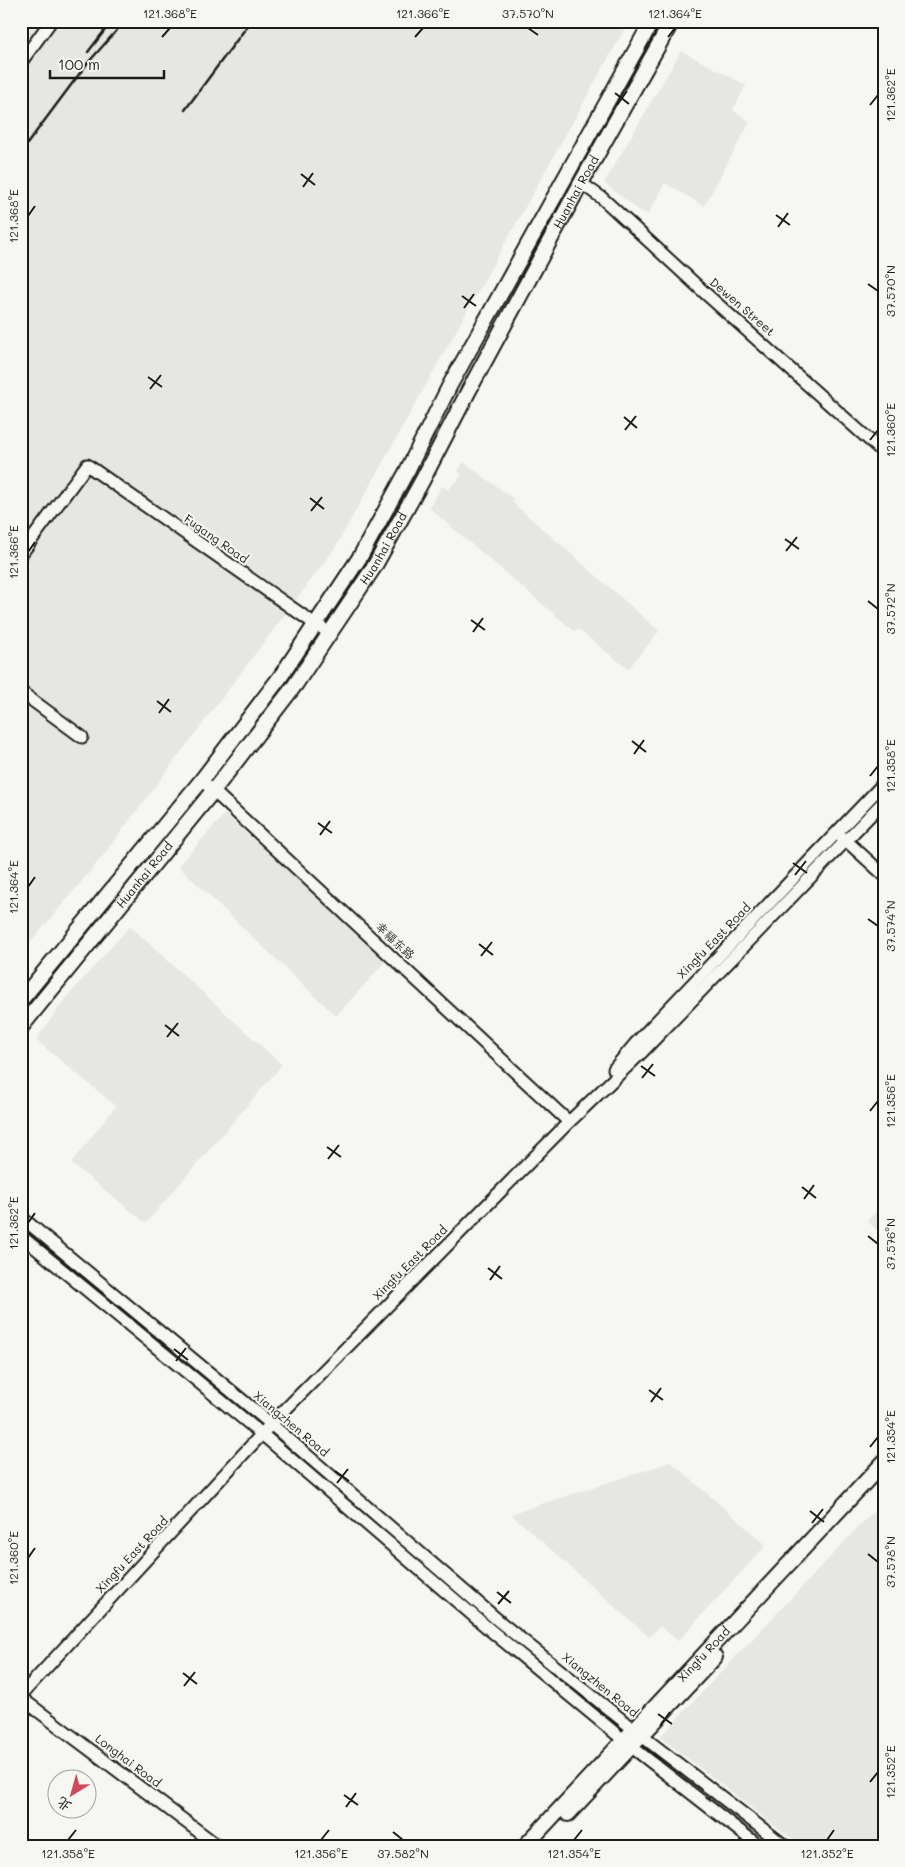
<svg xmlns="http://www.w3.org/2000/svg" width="905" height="1867" font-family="Mali,'LXGW WenKai TC',sans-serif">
<rect width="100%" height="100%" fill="#f6f6f2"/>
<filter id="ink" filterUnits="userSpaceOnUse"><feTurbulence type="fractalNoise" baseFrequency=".02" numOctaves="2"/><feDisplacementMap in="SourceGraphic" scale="10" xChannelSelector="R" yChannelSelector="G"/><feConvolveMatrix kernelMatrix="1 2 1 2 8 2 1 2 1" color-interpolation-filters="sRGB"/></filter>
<g filter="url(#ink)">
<path fill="#e6e6e2" d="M21,21h608l-294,527 -233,309 -81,97z
M681,51l65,34 -13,25 17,12 -46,84 -39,-23 -17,31 -8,-3 -36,-28z
M463,462l51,37 -2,3 147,129 -31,38 -49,-39 -5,1 -145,-123 13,-22 7,4 6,-9 2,1 5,-8 -4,-2z
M225,814l162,146 -51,56 -158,-150z
M130,926l152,139 -136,158 -75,-60 45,-57 -80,-66 30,-42z
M884,1203v33l-17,-15z
M671,1462l95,83 -88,96 -18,-15 -11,11 -138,-123z
M884,1500v345l-83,1 -141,-109z"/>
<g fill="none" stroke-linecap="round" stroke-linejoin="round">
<g stroke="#1c1c1c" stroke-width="15">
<path id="minor" d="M21,62l30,-41
M581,183l21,15 103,95 179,160
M21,554l66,-89 228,159 15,9
M21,692l61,45
M208,786l361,336
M840,835l44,40
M614,1069l21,-25 249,-261
M21,1217l250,207 229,198 142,114 143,110
M21,1236l242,199 226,194 143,118 127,99
M21,1695l250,-271 298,-302 74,-71 241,-250
M21,1698l197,148"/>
</g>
<g stroke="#1c1c1c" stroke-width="18">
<g id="major">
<path d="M21,1000l180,-219 80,-105 79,-119 47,-86 43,-86 202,-364"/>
<path id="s1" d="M21,1027l192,-236 82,-106 79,-118 48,-86 46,-89 113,-209 91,-162"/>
<path d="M568,1814l147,-157"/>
<path id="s2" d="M525,1846l359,-384"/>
</g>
</g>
<use href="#minor" stroke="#f6f6f2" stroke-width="11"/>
<use href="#major" stroke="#f6f6f2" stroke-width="14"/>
<path stroke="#1c1c1c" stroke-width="2.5" d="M88,52l24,-31
M185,110l66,-89
M21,152l65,-87 39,-44"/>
</g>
</g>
<path fill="none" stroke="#1c1c1c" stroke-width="2" d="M528,28l10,7M162,37l8,-9M415,37l8,-9M668,37l7,-9M615,93l14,11M617,105l10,-14M870,105l8,-10M301,174l14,11M303,187l10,-14M776,215l14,10M28,216l7,-10M778,227l10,-14M868,284l10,7M462,296l14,10M464,308l10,-14M148,377l14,10M150,389l11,-14M624,417l13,11M625,430l11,-14M870,440l8,-10M310,498l14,11M311,511l11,-14M785,539l14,10M786,551l11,-14M28,552l7,-10M868,601l10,8M471,620l14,10M473,632l10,-14M157,701l14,11M159,713l10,-14M632,741l14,11M634,754l10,-14M870,776l8,-10M318,823l14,10M320,835l10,-14M793,863l14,10M795,875l11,-14M28,887l7,-10M868,919l10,7M479,944l14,11M481,956l11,-14M165,1025l14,11M167,1037l11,-14M641,1066l14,10M642,1078l11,-14M870,1111l8,-10M327,1147l14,10M328,1159l11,-14M802,1187l14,11M804,1199l10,-14M28,1223l7,-10M868,1236l10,8M488,1268l14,11M490,1280l10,-14M174,1349l14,11M176,1361l10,-13M649,1390l14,10M651,1402l10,-14M870,1447l8,-10M335,1471l14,10M337,1483l11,-14M810,1511l14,11M812,1523l11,-14M868,1554l10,8M28,1558l7,-10M497,1592l14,11M498,1604l11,-13M183,1673l14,11M184,1686l11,-14M658,1714l14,10M660,1726l10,-14M870,1782l8,-10M344,1795l14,10M346,1807l10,-14M393,1832l10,8M68,1840l8,-10M321,1840l8,-10M574,1840l8,-10M827,1840l7,-10"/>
<g text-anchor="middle" stroke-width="4" stroke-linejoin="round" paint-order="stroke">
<g font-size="12" fill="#1c1c1c" stroke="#f6f6f2">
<text dy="4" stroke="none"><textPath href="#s1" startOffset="1006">Huanhai Road</textPath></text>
<text transform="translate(742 307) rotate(41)" y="4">Dewen Street</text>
<text transform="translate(216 539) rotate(35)" y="4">Fugang Road</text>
<text dy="4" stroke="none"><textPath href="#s1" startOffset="601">Huanhai Road</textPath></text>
<text dy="4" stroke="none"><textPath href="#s1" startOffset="196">Huanhai Road</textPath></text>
<text transform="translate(395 941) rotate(43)" y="4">幸福东路</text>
<text transform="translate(714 941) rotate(-46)" y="4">Xingfu East Road</text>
<text transform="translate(410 1263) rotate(-45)" y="4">Xingfu East Road</text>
<text transform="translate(291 1424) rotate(40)" y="4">Xiangzhen Road</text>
<text transform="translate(132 1555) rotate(-47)" y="4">Xingfu East Road</text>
<text dy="4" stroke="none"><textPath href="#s2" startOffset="262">Xingfu Road</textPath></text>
<text transform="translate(600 1685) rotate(39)" y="4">Xiangzhen Road</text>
<text transform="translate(128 1761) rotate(37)" y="4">Longhai Road</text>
</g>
</g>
<rect width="905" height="1867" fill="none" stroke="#f6f6f2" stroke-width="55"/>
<g transform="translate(72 1794) rotate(217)"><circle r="24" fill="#f6f6f2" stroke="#9f9f9c"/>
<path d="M0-4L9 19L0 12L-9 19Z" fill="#d1495b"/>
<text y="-8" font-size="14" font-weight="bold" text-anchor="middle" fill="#1c1c1c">北</text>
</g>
<path d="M50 70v8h114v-8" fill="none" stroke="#1c1c1c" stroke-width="2.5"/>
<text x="58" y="70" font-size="15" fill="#1c1c1c" stroke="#f6f6f2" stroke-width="4" paint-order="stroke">100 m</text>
<rect x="28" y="28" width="850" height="1812" fill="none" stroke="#1c1c1c" stroke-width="2"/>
<g font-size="12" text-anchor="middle" fill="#1c1c1c">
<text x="170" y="18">121.368°E</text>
<text x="423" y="18">121.366°E</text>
<text x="528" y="18">37.570°N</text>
<text x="675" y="18">121.364°E</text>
<text transform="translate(891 95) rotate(-90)" y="4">121.362°E</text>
<text transform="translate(14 216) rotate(-90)" y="4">121.368°E</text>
<text transform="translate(891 291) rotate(-90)" y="4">37.570°N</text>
<text transform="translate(891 430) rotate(-90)" y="4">121.360°E</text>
<text transform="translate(14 552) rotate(-90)" y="4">121.366°E</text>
<text transform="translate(891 609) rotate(-90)" y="4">37.572°N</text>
<text transform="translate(891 766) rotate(-90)" y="4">121.358°E</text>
<text transform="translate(14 887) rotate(-90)" y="4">121.364°E</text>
<text transform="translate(891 926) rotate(-90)" y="4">37.574°N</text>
<text transform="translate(891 1101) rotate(-90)" y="4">121.356°E</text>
<text transform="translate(14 1223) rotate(-90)" y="4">121.362°E</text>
<text transform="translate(891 1244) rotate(-90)" y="4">37.576°N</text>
<text transform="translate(891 1437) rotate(-90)" y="4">121.354°E</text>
<text transform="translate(14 1558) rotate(-90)" y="4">121.360°E</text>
<text transform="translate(891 1562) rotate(-90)" y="4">37.578°N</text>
<text transform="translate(891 1772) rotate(-90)" y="4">121.352°E</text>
<text x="68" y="1858">121.358°E</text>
<text x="321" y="1858">121.356°E</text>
<text x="403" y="1858">37.582°N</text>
<text x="574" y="1858">121.354°E</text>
<text x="827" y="1858">121.352°E</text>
</g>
</svg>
